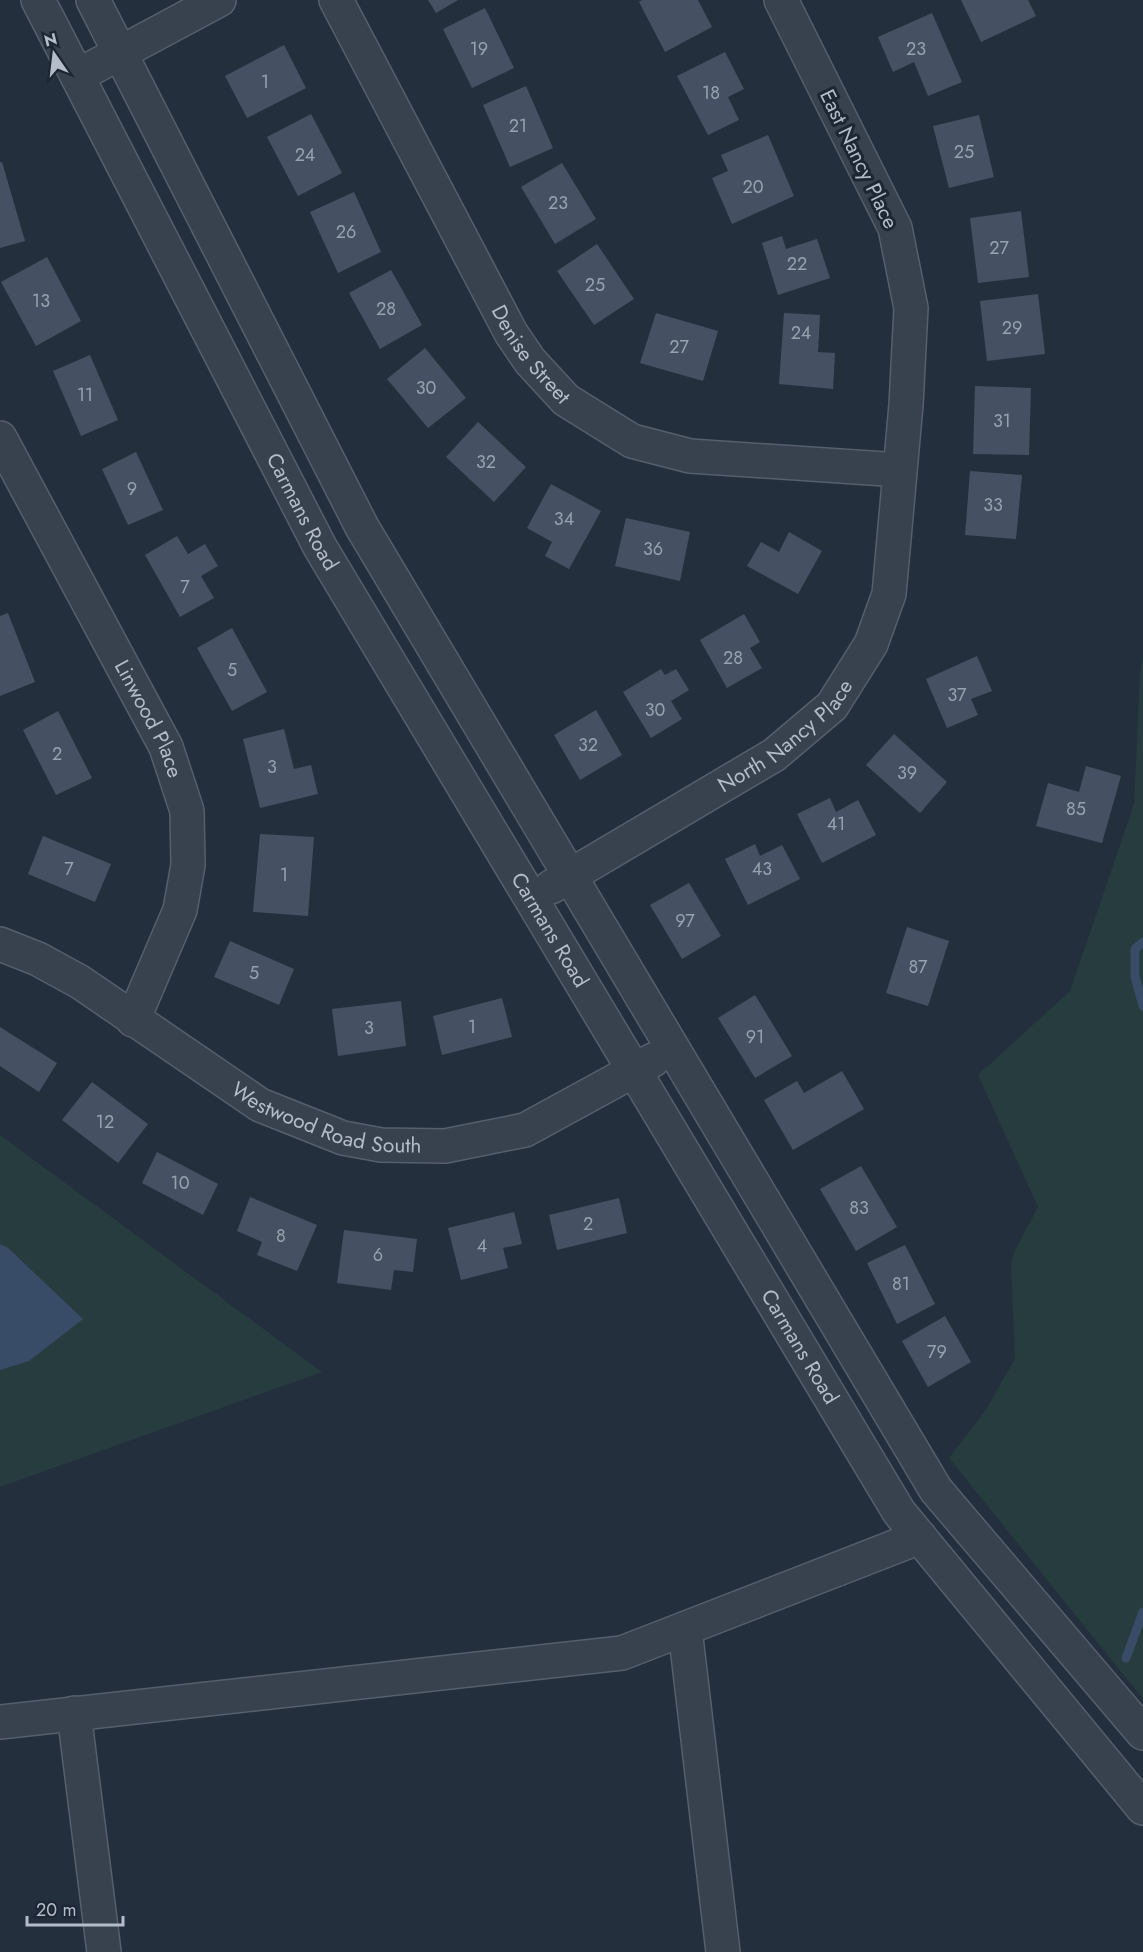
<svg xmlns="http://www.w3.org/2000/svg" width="1143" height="1952" font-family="Jost,sans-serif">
<rect width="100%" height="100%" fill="#242f3e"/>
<path fill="#263c3f" d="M1143,656v1043l-194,-241 36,-47 30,-52 -4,-96 3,-11 24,-45 -60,-132 92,-84 64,-187 6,-129z
M0,1135l322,237 -322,115z"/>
<path fill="#394c67" d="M0,1244l8,4 75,71 -54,42 -29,9z"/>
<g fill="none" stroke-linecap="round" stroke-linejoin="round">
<path stroke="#394c67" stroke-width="9" d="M1143,942l-8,7v28l8,29
M1126,1658l17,-46"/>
</g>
<path fill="#455162" d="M428,0h30l-22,13z
M642,0h56l14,27 -47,25 -26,-50z
M961,0h67l8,16 -55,26z
M485,8l29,60 -42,20 -29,-59z
M932,13l30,69 -34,14 -14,-34 -21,10 -15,-35z
M284,45l22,43 -59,30 -22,-42z
M725,52l19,37 -16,8 11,23 -31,15 -31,-59z
M526,86l27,62 -43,19 -27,-62z
M311,114l31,59 -44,23 -31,-59z
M979,115l15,62 -45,11 -16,-62z
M768,135l26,61 -62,28 -20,-46 16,-7 -7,-16z
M0,162h2l23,79 -25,7z
M562,163l34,56 -41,25 -34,-57z
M354,192l27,60 -43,21 -28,-61z
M1021,211l8,66 -51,6 -8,-65z
M782,236l4,13 31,-10 13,39 -52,17 -16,-52z
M597,244l37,55 -40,26 -37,-54z
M47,257l34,64 -45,25 -35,-64z
M391,270l31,55 -42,24 -31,-56z
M1038,294l7,60 -58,7 -7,-60z
M656,313l62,18 -15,50 -63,-18z
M784,313l36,2 -2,37 17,1 -2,36 -54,-5z
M425,348l41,50 -38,30 -41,-49z
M90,355l28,65 -37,16 -28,-65z
M975,386l56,2 -2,67 -56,-1z
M478,422l48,45 -32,35 -48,-45z
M136,452l27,58 -35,15 -26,-56z
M970,471l52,4 -6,64 -51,-4z
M551,484l50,27 -32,58 -24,-13 7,-14 -25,-14z
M626,518l64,14 -10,49 -65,-15z
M789,532l33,19 -24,43 -51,-28 14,-24 18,10z
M177,536l11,18 17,-10 13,22 -17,10 13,22 -34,19 -35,-62z
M8,613l27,69 -35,14v-80z
M744,614l16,28 -10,6 12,20 -35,20 -27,-48z
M232,628l35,64 -35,19 -35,-63z
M977,656l15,35 -21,8 7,16 -31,13 -21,-49z
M661,669l4,6 11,-6 13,21 -18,11 11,18 -31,19 -28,-46z
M596,710l26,45 -42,25 -26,-45z
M58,711l34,67 -36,17 -33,-65z
M284,729l10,40 17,-4 7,29 -58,14 -17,-69z
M894,734l53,48 -27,31 -54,-48z
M1086,766l35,10 -19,67 -66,-17 12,-43 31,9z
M830,798l6,14 22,-12 18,35 -54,28 -25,-49z
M260,834l54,3 -6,79 -55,-4z
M43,836l68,28 -16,38 -67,-28z
M755,844l5,12 22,-11 18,34 -52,26 -23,-46z
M689,883l32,53 -39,23 -32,-54z
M907,927l42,14 -21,65 -42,-13z
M230,941l64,28 -15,36 -65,-28z
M755,995l37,61 -37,22 -37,-60z
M502,998l10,39 -70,18 -9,-39z
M401,1001l5,45 -68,10 -6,-47z
M0,1027l57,36 -18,29 -39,-26z
M842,1071l22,38 -71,41 -29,-50 33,-19 7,12z
M92,1082l56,42 -30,39 -56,-43z
M157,1152l61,32 -15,31 -61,-32z
M861,1166l36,61 -41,24 -36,-62z
M250,1197l67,28 -20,46 -40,-16 5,-13 -25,-11z
M619,1198l8,35 -70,17 -8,-35z
M514,1212l8,32 -19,4 5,20 -47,12 -13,-52z
M344,1230l73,9 -4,33 -19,-2 -3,20 -54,-7z
M905,1245l30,59 -38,20 -30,-61z
M945,1316l26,46 -43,25 -26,-46z"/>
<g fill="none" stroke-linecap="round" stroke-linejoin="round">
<g stroke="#565f6c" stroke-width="36">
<g id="minor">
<path id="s1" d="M38,0l282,547 579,965 244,296"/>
<path d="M93,0l269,527 574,963 207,243"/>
<path id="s2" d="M336,0l175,333 19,28 36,39 66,41 58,15 210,14"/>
<path d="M77,76l142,-76"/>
<path id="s3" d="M0,438l166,309 21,64 1,54 -8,45 -47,110"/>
<path id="s4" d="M551,887l223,-132 58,-49 39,-62 18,-50 17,-189 5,-97 -16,-80 -114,-228"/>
<path id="s5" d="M0,944l38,15 42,23 180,123 83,33 38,7 64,1 80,-16 128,-70"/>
<path d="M685,1629l38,323"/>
<path d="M74,1713l30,239"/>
<path d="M0,1722l622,-69 298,-116"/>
</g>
</g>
<use href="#minor" stroke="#38414e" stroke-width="33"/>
</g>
<g text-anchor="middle" stroke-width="6" stroke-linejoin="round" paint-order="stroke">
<g font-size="18" fill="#98a1af">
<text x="479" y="55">19</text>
<text x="916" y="55">23</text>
<text x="265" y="88">1</text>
<text x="711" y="99">18</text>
<text x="518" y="132">21</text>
<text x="964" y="158">25</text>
<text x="305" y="161">24</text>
<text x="753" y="193">20</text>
<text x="558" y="209">23</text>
<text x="346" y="238">26</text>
<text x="999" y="254">27</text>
<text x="797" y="270">22</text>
<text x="595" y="291">25</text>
<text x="41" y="307">13</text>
<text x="386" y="315">28</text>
<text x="1012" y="334">29</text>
<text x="801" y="339">24</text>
<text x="679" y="353">27</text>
<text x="426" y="394">30</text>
<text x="85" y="401">11</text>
<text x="1002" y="427">31</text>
<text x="486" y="468">32</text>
<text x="132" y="495">9</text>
<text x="993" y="511">33</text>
<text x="564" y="525">34</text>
<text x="653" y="555">36</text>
<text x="185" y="593">7</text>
<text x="733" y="664">28</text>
<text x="232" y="676">5</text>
<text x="957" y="701">37</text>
<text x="655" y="716">30</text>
<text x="588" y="751">32</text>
<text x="57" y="760">2</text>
<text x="272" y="773">3</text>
<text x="907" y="779">39</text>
<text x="1076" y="815">85</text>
<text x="836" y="830">41</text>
<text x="69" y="875">7</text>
<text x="762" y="875">43</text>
<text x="284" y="881">1</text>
<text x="685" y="927">97</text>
<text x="918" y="973">87</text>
<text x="254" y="979">5</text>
<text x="472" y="1033">1</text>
<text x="369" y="1034">3</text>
<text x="755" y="1043">91</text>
<text x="105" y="1128">12</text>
<text x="180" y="1189">10</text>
<text x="859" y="1214">83</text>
<text x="588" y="1230">2</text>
<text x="281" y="1242">8</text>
<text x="482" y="1252">4</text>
<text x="378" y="1261">6</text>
<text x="901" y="1290">81</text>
<text x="937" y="1358">79</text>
</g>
<g font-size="21" fill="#b4bcc9" stroke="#1d2633">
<text transform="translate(859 159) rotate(64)" y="7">East Nancy Place</text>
<text dy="7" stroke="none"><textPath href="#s2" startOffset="405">Denise Street</textPath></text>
<text dy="7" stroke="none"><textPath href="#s1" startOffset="576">Carmans Road</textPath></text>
<text dy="7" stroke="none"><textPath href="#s3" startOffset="318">Linwood Place</textPath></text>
<text dy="7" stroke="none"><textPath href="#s4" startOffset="280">North Nancy Place</textPath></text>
<text dy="7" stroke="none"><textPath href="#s1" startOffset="1062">Carmans Road</textPath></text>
<text dy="7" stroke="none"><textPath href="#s5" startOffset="375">Westwood Road South</textPath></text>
<text dy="7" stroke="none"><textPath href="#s1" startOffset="1548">Carmans Road</textPath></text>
</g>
</g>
<g transform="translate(54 54) rotate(346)" stroke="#1d2633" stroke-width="4.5" paint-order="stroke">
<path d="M0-4.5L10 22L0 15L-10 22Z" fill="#b4bcc9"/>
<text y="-9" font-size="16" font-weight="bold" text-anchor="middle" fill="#b4bcc9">N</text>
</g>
<path d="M27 1916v9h96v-9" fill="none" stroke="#b4bcc9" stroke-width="3"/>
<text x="36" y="1916" font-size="18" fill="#b4bcc9" stroke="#1d2633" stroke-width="4.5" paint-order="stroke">20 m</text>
</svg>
